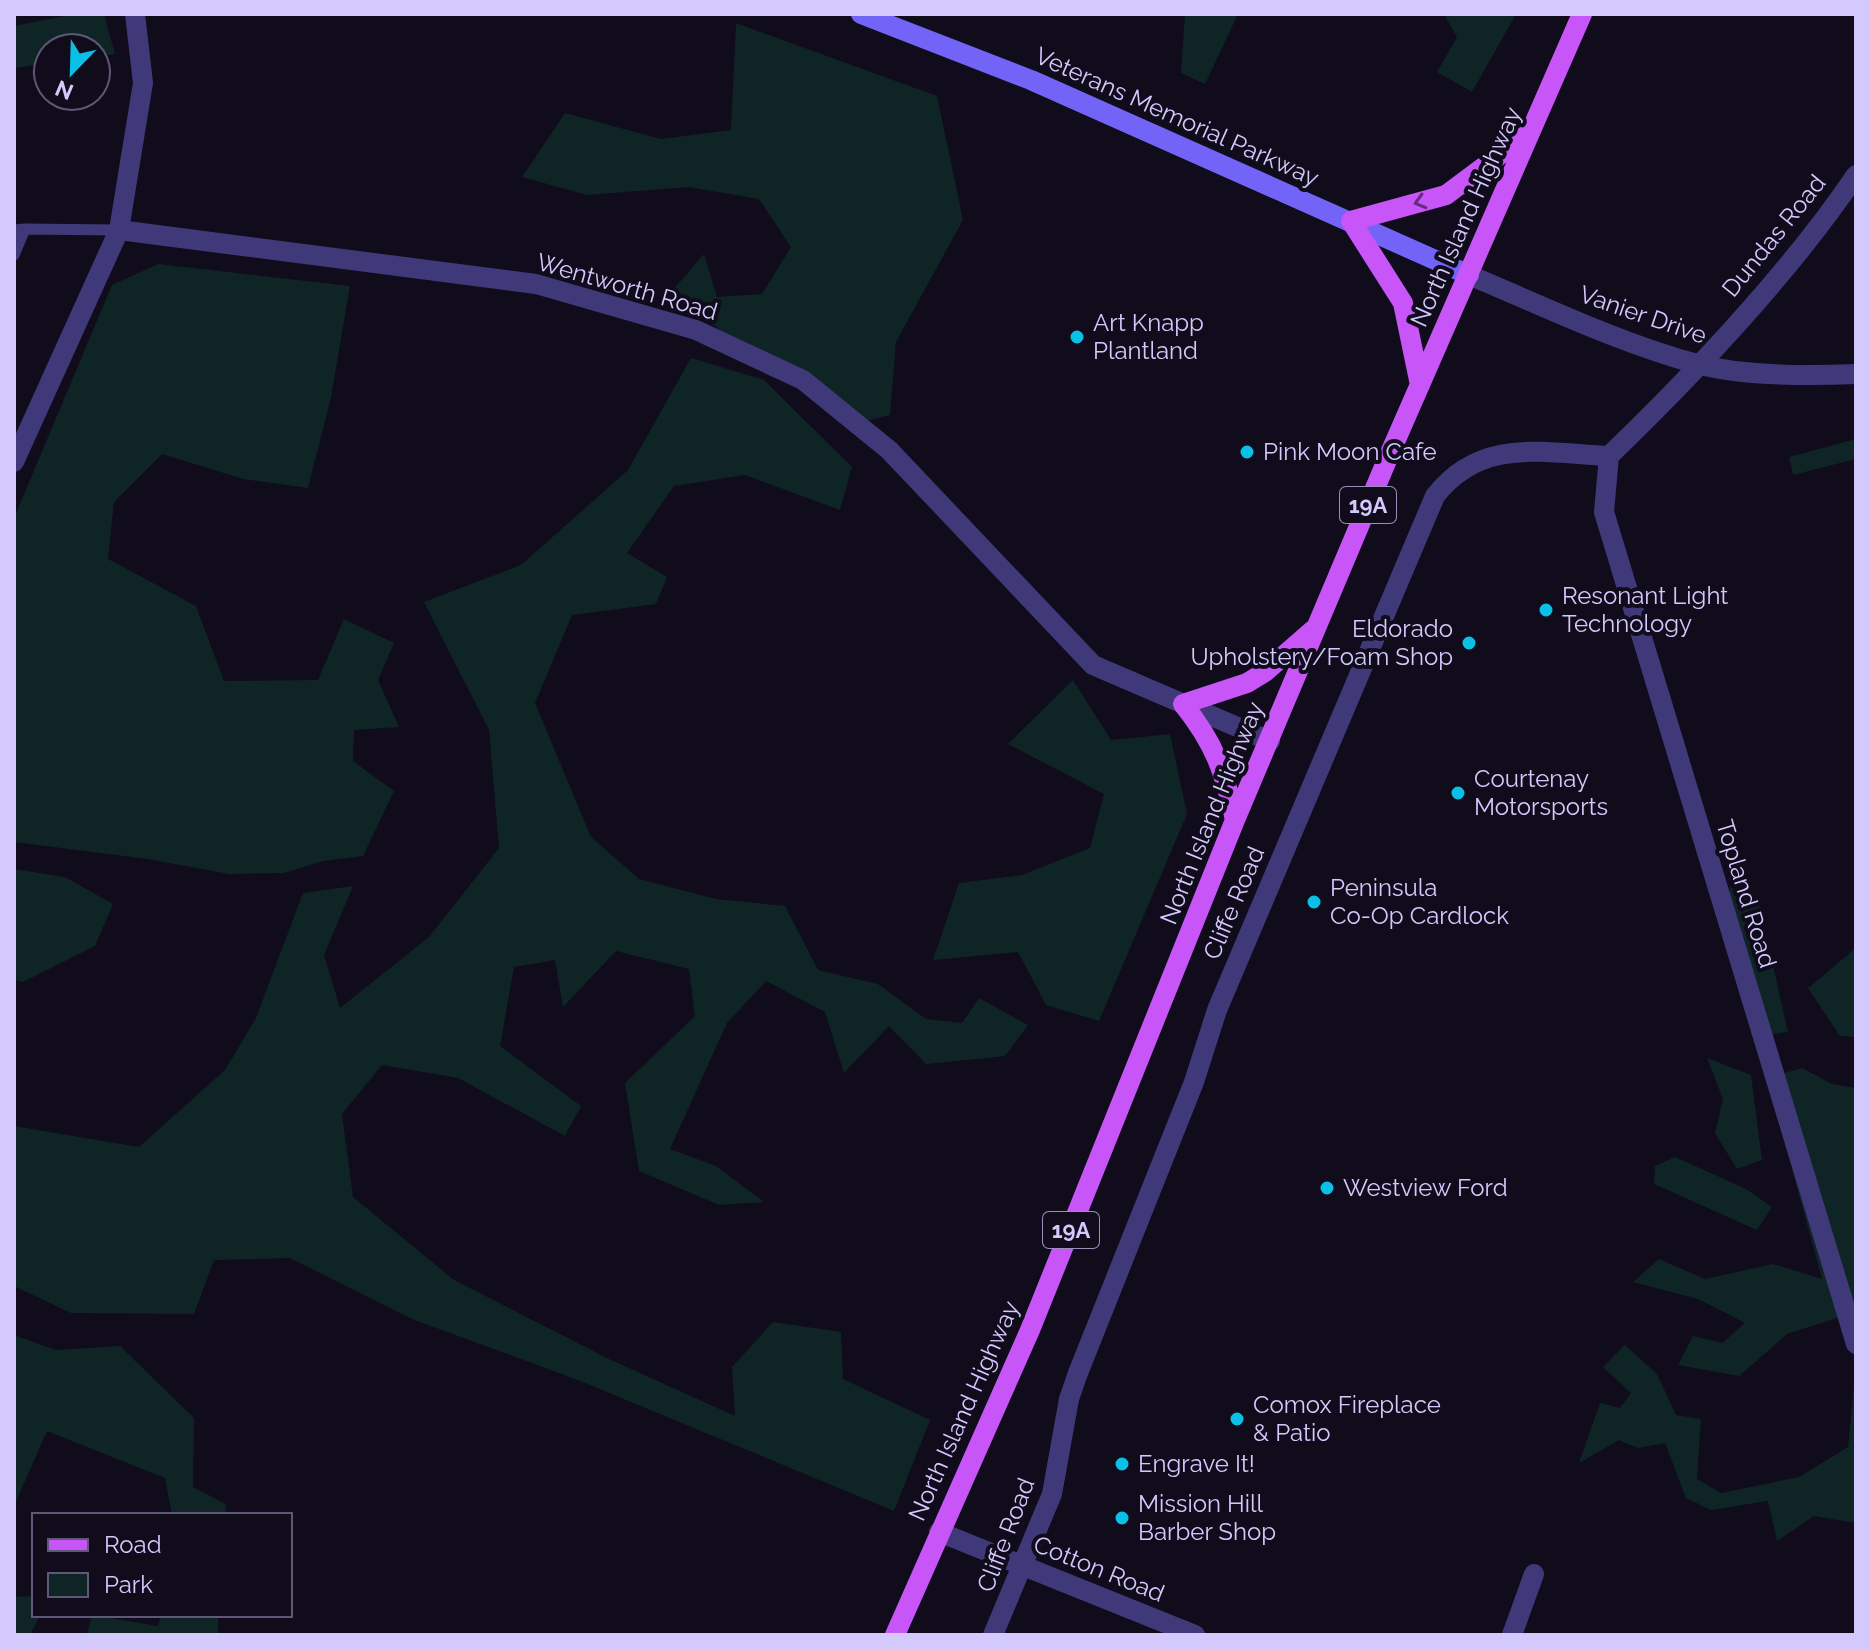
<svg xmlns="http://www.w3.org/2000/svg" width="1870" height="1649" font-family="Raleway,sans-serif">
<rect width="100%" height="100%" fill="#100c1c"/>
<path fill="#0f2425" d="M74,14h30l11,40 -19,3v-9h-48v15l-34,5v-42z
M1185,14h53l-33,70 -24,-11z
M1444,14h72l-44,78 -35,-20 20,-35z
M736,23l201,73 26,124 -67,122 -6,73 -32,8 -132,-88 -54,-44 32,-37 13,43 45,-3 29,-47 -32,-48 -71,-12 -101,8 -65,-18 43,-64 96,26 70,-9z
M158,264l192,22 -19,111 -23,91 -65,-9 -81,-25 -48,48 -6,57 88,47 28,75 94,-1 26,-61 50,24 -16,37 21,47 -45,3 -1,31 41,30 -31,65 -40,5 -39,12 -55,1 -81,-15 -134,-17v-324l98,-233z
M691,358l73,22 88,87 -12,43 -95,-35 -71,11 -47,67 40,24 -11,27 -84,11 -37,88 56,134 48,42 77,20 69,7 33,64 60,14 48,35 36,4 17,-25 49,27 -23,31 -79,8 -37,-38 -45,47 -19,-61 -59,-31 -39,42 -57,126 46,17 48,36 -45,3 -80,-34 -14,-88 70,-67 -6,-47 -73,-18 -53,56 -8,-47 -41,7 -14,79 81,60 -16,30 -107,-58 -76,-13 -40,49 11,83 101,83 155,79 126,57 -3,-49 41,-45 68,10 2,47 87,41 -36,91 -316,-131 -166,-61 -122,-61 -76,2 -20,54 -123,-1 -57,-27v-160l125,21 86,-77 31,-52 47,-125 50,-7 -29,69 16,53 89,-71 70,-89 -10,-118 -65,-128 97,-37 107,-95z
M1856,439v20l-63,16 -4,-18z
M1073,680l38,60 59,-6 17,80 -88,207 -53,-16 -28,-53 -85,8 26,-77 63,-8 68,-27 14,-54 -96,-50z
M14,869l51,8 48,27 -18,42 -72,36 -9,-2z
M1730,887l28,12 30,133 -35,4 -30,-97z
M1856,948v89l-16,-1 -32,-48z
M1707,1058l44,17 11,85 -25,9 -22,-36 8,-34z
M1802,1068l30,16 24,4v224l-69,22 -48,42 -61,-11 15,-29 29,7 23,-20 -47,-24 -65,-17 26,-23 46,20 68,-15 49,15 -55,-201z
M1675,1157l71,32 26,18 -15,23 -103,-46 1,-18z
M14,1335l42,15 64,-4 74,72 -1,69 33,17 -1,11h-53l-7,-37 -118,-47 -33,75z
M1625,1345l32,29 19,41 25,4 -4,60 24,14 78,-16 49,-30 8,-80v156l-42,-7 -37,25 -9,-40 -57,9 -25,-12 -21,-55 -27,5 -19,-8 -40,23 21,-60 20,5 11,-15 -28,-26z
M34,1596v19h6l-10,20h-16v-38z
M92,1615l66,11 3,-11h57v20h-131z"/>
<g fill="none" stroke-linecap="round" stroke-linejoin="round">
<path stroke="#403979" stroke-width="11" d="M25,229l94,1
M14,230l11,-1 -11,26"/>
<path stroke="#403979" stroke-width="20" d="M119,230l417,54 160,46 107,50 86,70 204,215 177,76
M1609,456l-5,56 252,832
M14,462l105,-232 24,-147 -8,-69
M939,1532l256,103
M993,1635l59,-141 17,-95 9,-26 116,-291 23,-72 218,-514c46,-59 107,-43 174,-40 87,-84 179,-181 247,-281
M1512,1635l22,-61"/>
<path stroke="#403979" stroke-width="20" d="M1469,275c74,31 150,68 228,89 46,12 112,12 159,10"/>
<path stroke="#7364f8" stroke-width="20" d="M861,14l170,66 438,195"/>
<path stroke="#c755f7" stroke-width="20" d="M1420,385l-17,-82 -52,-82 95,-26 83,-62
M1235,820c-11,-49 -20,-76 -52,-116l64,-21 18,-11 48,-42
M895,1635l135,-305 205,-510 152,-360 195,-446"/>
</g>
<defs><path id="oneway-chevron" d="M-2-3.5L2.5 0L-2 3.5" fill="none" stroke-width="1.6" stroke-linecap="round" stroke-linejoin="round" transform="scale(2)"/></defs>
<use stroke="#622d7f" href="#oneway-chevron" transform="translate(1420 202) rotate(164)"/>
<g fill="#0ac0e7" stroke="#100c1c" stroke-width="3">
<circle cx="1077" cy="337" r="8"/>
<circle cx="1247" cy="452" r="8"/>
<circle cx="1546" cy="610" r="8"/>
<circle cx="1469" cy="643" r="8"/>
<circle cx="1458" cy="793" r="8"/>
<circle cx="1314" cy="902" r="8"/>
<circle cx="1327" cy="1188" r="8"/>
<circle cx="1237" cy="1419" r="8"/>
<circle cx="1122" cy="1464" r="8"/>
<circle cx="1122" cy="1518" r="8"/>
</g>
<g text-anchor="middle" stroke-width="8" stroke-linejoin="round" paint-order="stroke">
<g fill="#100c1c" stroke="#9890ba" stroke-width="2">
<rect x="1340" y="487" width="56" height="36" rx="6"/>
<rect x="1043" y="1212" width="56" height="36" rx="6"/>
</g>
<g font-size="22" font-weight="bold" fill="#d3c9fd">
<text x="1368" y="513">19A</text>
<text x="1071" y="1238">19A</text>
</g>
<g font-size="24" fill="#d3c9fd" stroke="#100c1c">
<text transform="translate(1177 117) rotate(24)" y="8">Veterans Memorial Parkway</text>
<text transform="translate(1466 217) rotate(-66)" y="8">North Island Highway</text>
<text transform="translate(1774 236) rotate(-51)" y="8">Dundas Road</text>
<text transform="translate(627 287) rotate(16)" y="8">Wentworth Road</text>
<text transform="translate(1643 315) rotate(19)" y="8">Vanier Drive</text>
<text transform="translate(1212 813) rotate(-68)" y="8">North Island Highway</text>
<text transform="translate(1746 894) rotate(73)" y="8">Topland Road</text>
<text transform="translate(1234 903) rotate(-67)" y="8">Cliffe Road</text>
<text transform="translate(964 1411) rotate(-66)" y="8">North Island Highway</text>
<text transform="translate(1006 1535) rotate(-69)" y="8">Cliffe Road</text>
<text transform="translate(1099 1569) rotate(22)" y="8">Cotton Road</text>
</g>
<g font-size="24" fill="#d3c9fd" stroke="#100c1c" text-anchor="start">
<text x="1093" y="331">Art Knapp<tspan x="1093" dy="28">Plantland</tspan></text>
<text x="1263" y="460">Pink Moon Cafe</text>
<text x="1562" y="604">Resonant Light<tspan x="1562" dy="28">Technology</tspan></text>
<text x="1453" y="637" text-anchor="end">Eldorado<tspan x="1453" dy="28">Upholstery/Foam Shop</tspan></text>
<text x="1474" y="787">Courtenay<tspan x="1474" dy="28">Motorsports</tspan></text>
<text x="1330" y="896">Peninsula<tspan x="1330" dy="28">Co-Op Cardlock</tspan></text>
<text x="1343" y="1196">Westview Ford</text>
<text x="1253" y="1413">Comox Fireplace<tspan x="1253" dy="28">&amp; Patio</tspan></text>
<text x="1138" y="1472">Engrave It!</text>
<text x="1138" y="1512">Mission Hill<tspan x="1138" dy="28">Barber Shop</tspan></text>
</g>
</g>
<rect width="1870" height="1649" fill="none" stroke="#d3c9fd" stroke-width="32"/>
<rect x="32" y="1513" width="260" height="104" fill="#100c1c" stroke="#5e5876" stroke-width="2"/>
<rect x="48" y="1539" width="40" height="12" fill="#c755f7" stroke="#5e5876" stroke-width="2"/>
<text x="104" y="1553" font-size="24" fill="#d3c9fd">Road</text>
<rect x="48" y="1573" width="40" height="24" fill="#0f2425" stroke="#5e5876" stroke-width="2"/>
<text x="104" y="1593" font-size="24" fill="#d3c9fd">Park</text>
<g transform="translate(72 72) rotate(203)"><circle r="38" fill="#100c1c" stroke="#5e5876" stroke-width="2"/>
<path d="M0-6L14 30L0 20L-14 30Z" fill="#0ac0e7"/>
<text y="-12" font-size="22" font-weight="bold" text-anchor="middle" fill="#d3c9fd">N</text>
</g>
</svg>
